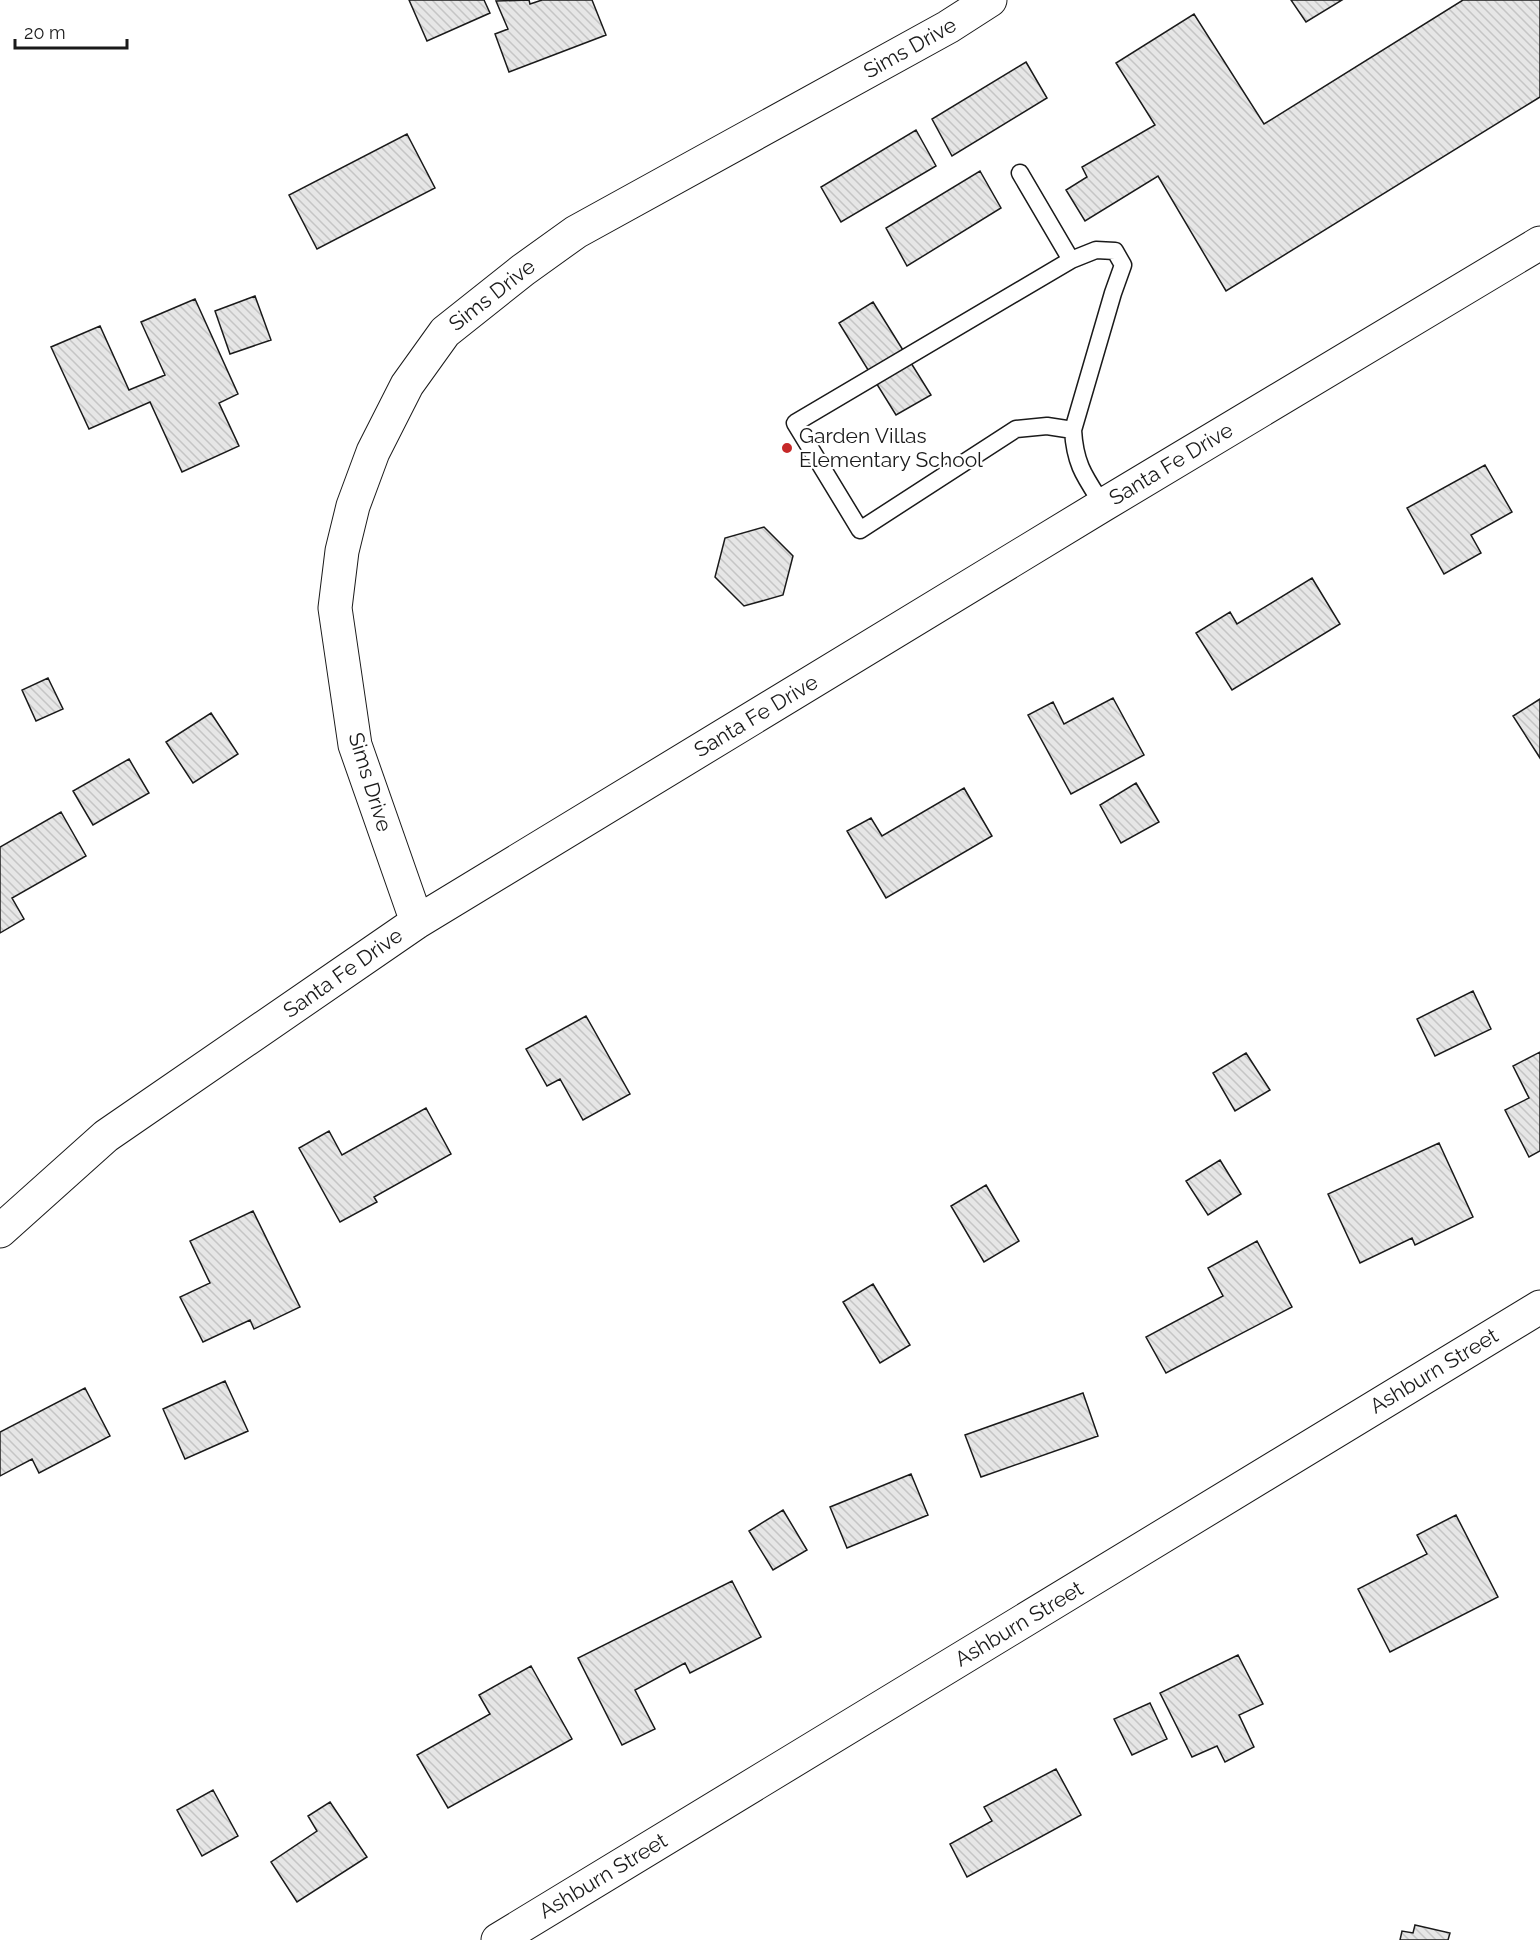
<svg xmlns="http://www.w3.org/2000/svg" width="1540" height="1940" font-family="Raleway,sans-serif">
<defs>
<pattern id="building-back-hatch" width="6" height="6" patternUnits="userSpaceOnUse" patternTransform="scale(1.5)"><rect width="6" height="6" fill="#e6e6e6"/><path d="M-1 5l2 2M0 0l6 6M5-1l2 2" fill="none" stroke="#c5c5c5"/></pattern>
</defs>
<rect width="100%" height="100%" fill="#fff"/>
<path fill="url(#building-back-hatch)" stroke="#1a1a1a" stroke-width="1.5" d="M409,0h75l6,13 -63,28z
M529,0l1,4 12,-4h50l14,35 -97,37 -14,-38 13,-5 -12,-28z
M1291,0h51l-36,22z
M1463,0h77v97l-314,194 -68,-115 -73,45 -19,-31 21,-13 -5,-10 73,-42 -39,-62 78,-49 70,110z
M1026,62l21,36 -95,58 -20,-37z
M916,130l20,36 -95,56 -20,-35z
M407,134l28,54 -118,61 -28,-54z
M980,171l21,37 -94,58 -21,-38z
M255,296l16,44 -41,14 -15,-43z
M195,299l43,95 -19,9 20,43 -57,26 -32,-70 -61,27 -38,-82 49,-21 29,64 36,-15 -24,-53z
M873,302l58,93 -35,20 -57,-92z
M1485,465l27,47 -41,23 10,18 -37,21 -37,-66z
M764,527l29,29 -10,39 -39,11 -29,-29 10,-39z
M1312,578l28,46 -108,66 -36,-57 34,-21 7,12z
M48,678l15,31 -27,12 -14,-31z
M1113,698l31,57 -73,39 -43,-79 25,-13 11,22z
M1540,699v59l-27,-42z
M211,713l27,41 -45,29 -27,-41z
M129,759l20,34 -56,32 -20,-34z
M1136,783l23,39 -38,21 -21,-38z
M964,788l28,48 -106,62 -39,-67 24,-13 11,18z
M61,812l25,44 -74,42 12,21 -24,14v-86z
M1473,991l18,38 -56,27 -18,-37z
M586,1016l44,78 -47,26 -23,-41 -13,7 -21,-37z
M1540,1052v99l-11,6 -24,-47 24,-12 -16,-32z
M1246,1053l24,37 -35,21 -22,-38z
M426,1108l25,46 -77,43 3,5 -37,20 -41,-74 30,-17 13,24z
M1439,1143l34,74 -58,28 -3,-7 -52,25 -32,-69z
M1220,1160l21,34 -33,21 -22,-34z
M986,1185l33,56 -35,21 -33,-56z
M253,1211l47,96 -46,22 -4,-9 -47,22 -23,-45 30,-14 -20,-42z
M1257,1241l35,66 -126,66 -20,-36 77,-41 -15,-28z
M873,1284l37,61 -30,18 -37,-61z
M225,1381l23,50 -63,28 -22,-50z
M85,1388l25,48 -71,37 -7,-14 -32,17v-44z
M1083,1393l15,43 -117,41 -16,-42z
M911,1474l17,41 -81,33 -17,-41z
M783,1510l24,40 -34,20 -24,-39z
M1456,1515l42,82 -108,55 -32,-63 69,-35 -10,-19z
M732,1581l29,56 -71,36 -5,-10 -50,27 20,39 -33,16 -44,-87z
M1238,1655l25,49 -24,11 15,32 -29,15 -8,-16 -25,11 -32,-64z
M531,1666l41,73 -124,69 -31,-53 73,-41 -11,-19z
M1150,1703l17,36 -35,16 -18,-36z
M1056,1769l25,46 -114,62 -17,-33 42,-23 -8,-14z
M213,1790l25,46 -36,20 -25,-46z
M330,1802l37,55 -70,45 -26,-40 46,-31 -9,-15z
M1415,1925l35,8 -2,7h-48l2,-9 11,2z"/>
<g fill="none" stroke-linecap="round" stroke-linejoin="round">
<g stroke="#1a1a1a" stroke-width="19">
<path id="lane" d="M1020,173l51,87
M1096,250l19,1 8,14 -10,28 -40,137 -26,-4 -31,3 -156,101 -65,-107 276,-163z
M1073,430c2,35 12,47 30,75"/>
</g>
<g stroke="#1a1a1a" stroke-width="35">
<path id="street" d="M417,922l-62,-177 -20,-137 7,-57 11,-45 20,-54 34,-67 38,-53 78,-62 53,-38 372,-205 42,-27
M0,1231l106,-95 311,-214 686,-417 437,-262
M498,1940l1042,-633"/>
</g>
<use href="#lane" stroke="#fff" stroke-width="16"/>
<use href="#street" stroke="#fff" stroke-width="33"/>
</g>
<circle fill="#c62828" stroke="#fff" stroke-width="2" cx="787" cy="448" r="6"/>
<g text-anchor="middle" stroke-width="4.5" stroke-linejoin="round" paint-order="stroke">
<g font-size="21" fill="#1a1a1a" stroke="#fff">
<text transform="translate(910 48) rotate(-29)" y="7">Sims Drive</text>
<text transform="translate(492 295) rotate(-38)" y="7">Sims Drive</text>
<text transform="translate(1171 464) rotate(-31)" y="7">Santa Fe Drive</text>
<text transform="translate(756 716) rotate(-31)" y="7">Santa Fe Drive</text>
<text transform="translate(370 782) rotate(73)" y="7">Sims Drive</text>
<text transform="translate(343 973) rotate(-35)" y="7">Santa Fe Drive</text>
<text transform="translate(1434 1371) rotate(-31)" y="7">Ashburn Street</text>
<text transform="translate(1019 1624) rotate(-31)" y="7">Ashburn Street</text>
<text transform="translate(603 1876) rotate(-31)" y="7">Ashburn Street</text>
</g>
<g font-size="21" fill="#1a1a1a" stroke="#fff" text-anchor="start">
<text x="799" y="443">Garden Villas<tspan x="799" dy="24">Elementary School</tspan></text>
</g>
</g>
<path d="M15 39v9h112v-9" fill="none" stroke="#1a1a1a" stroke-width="3"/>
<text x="24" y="39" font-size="18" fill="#1a1a1a" stroke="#ffffff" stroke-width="4.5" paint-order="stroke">20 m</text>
</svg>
